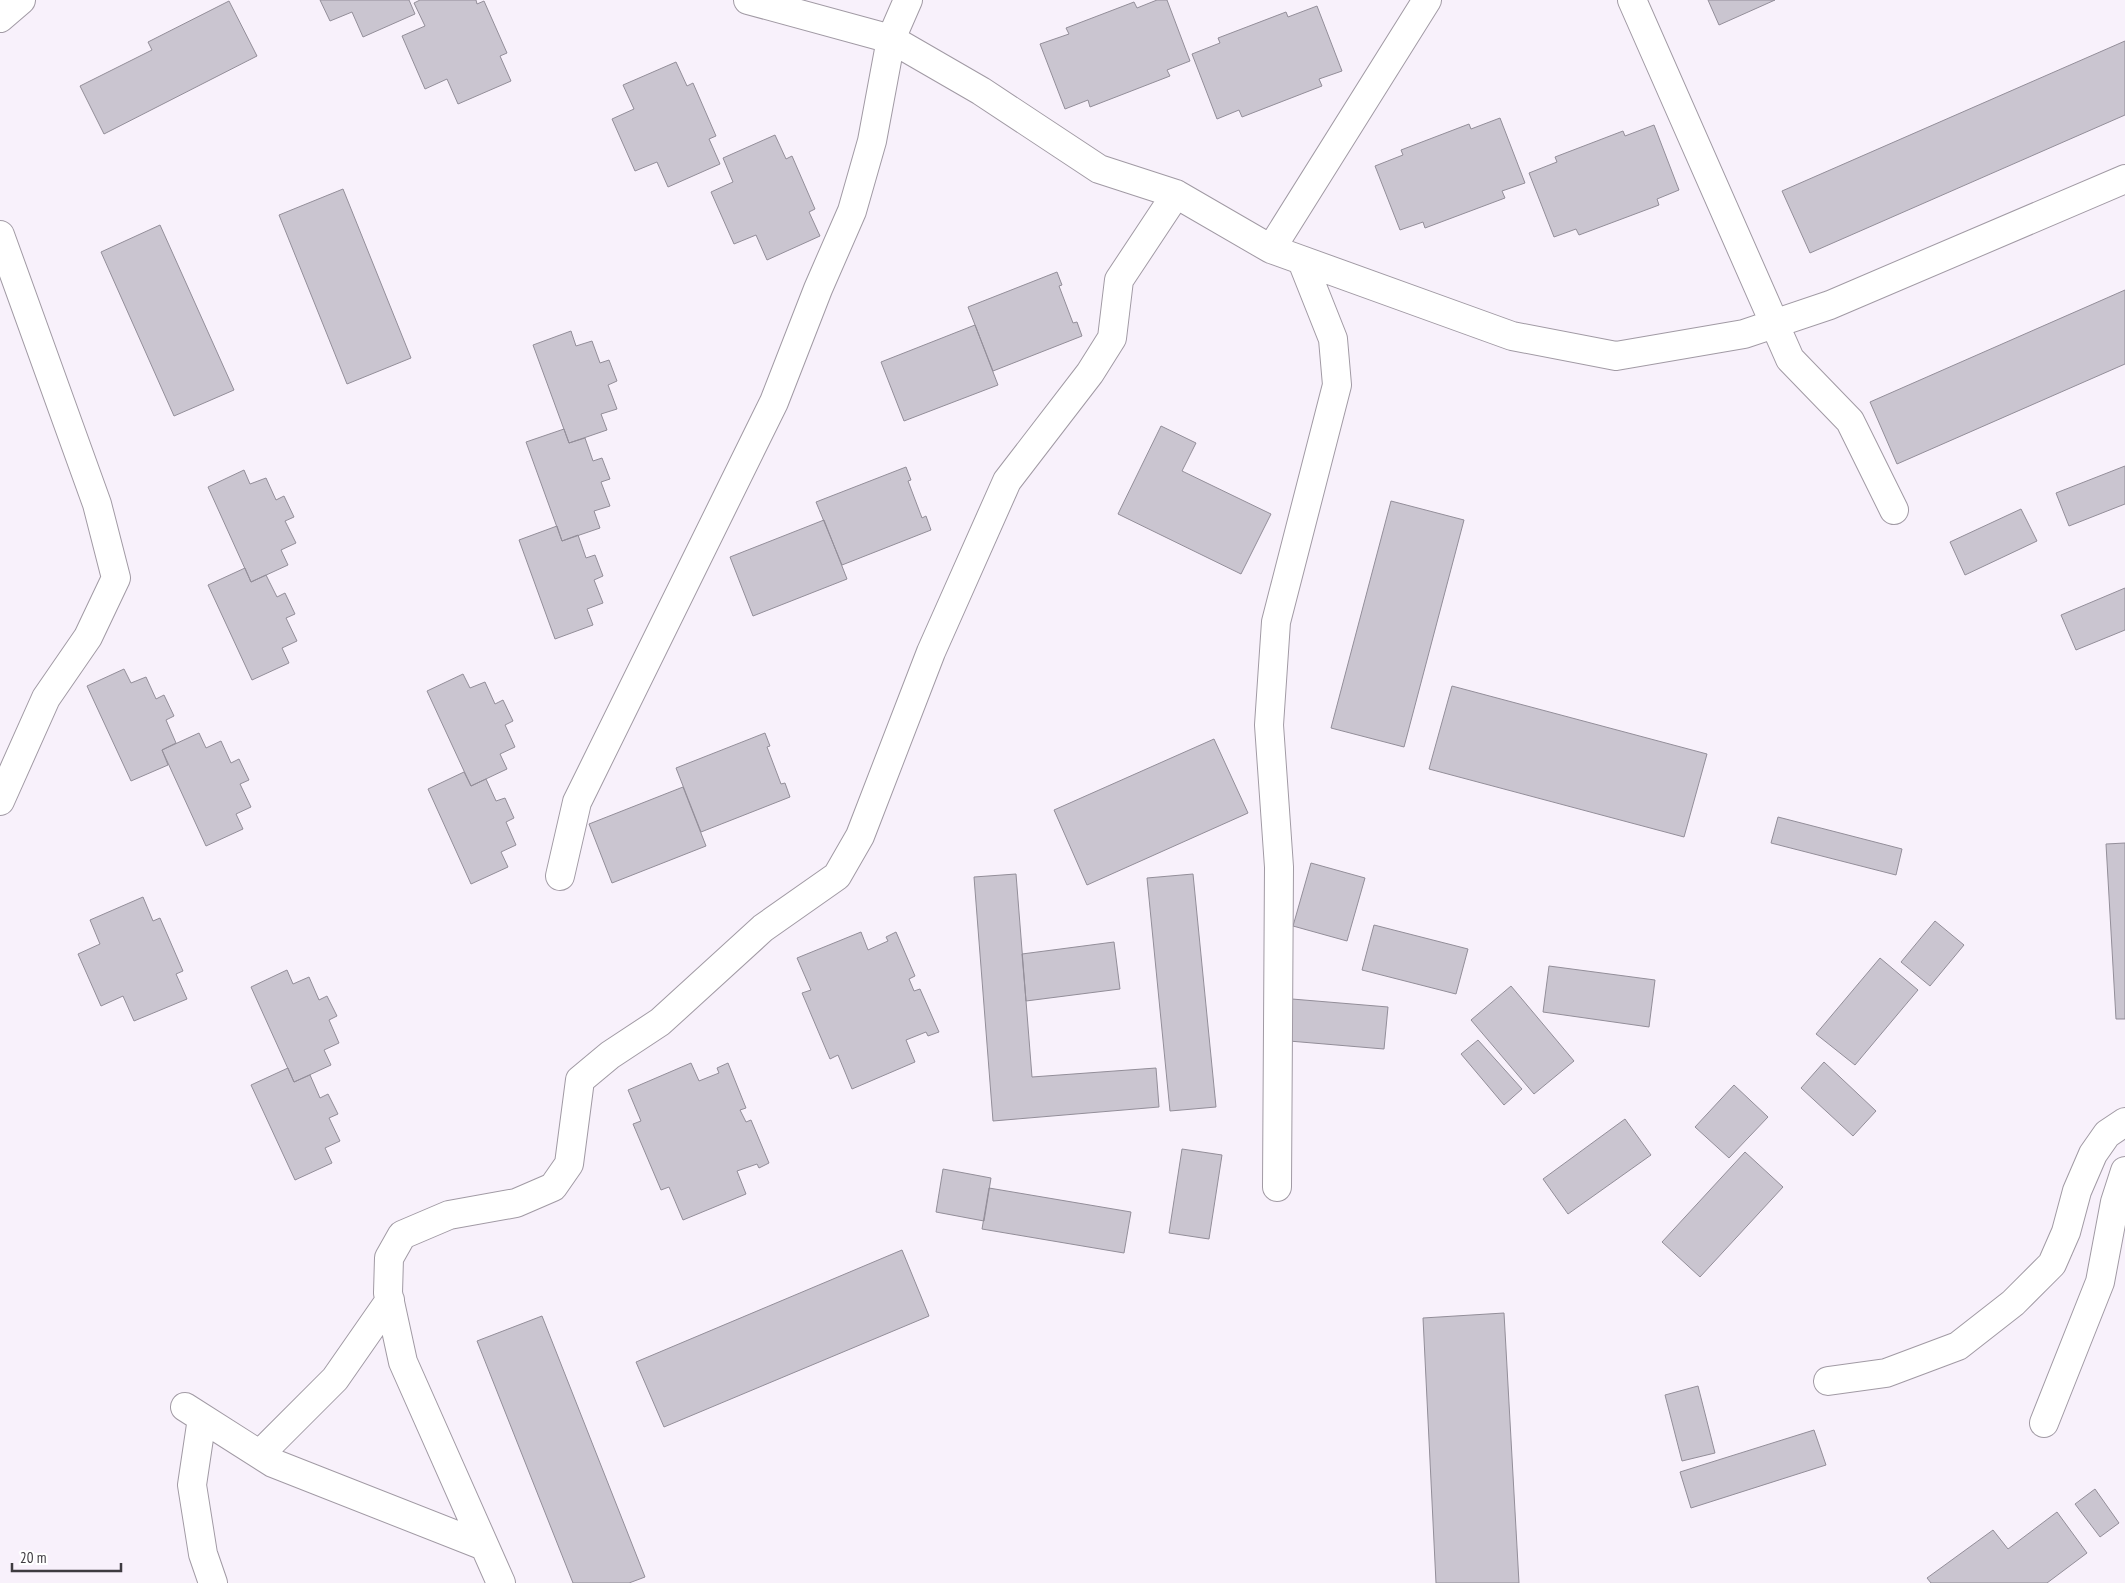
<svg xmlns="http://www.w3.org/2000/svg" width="2125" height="1583" font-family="'PT Sans Narrow',sans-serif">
<rect width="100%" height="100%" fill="#f8f1fb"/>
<path fill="#cac5d0" stroke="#938e99" d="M320,0h89l6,14 -52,23 -11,-25 -22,9z
M420,0h56l1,4 7,-3 23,52 -7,3 11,25 -53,23 -11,-25 -22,10 -23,-53 23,-10 -11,-23z
M1157,0h10l23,61 -23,9 3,6 -80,31 -2,-7 -23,9 -25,-65 29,-10 -3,-6 68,-26 3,6z
M1708,0h67l-56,25z
M229,1l28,55 -153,78 -24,-48 72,-36 -4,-8z
M1317,6l25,65 -23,8 3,7 -80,31 -3,-7 -22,9 -25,-65 28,-11 -2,-5 68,-26 2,5z
M2125,41v74l-315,138 -28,-62z
M676,62l11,24 6,-3 23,53 -7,3 11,25 -52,23 -11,-25 -22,9 -23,-52 22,-10 -11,-24z
M1500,118l25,65 -23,8 3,7 -80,30 -2,-6 -23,8 -25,-64 28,-11 -2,-5 68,-26 2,5z
M1654,125l25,65 -22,9 2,6 -80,30 -3,-6 -22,8 -25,-64 28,-11 -2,-5 68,-26 2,5z
M775,135l11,24 6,-3 23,53 -6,3 11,24 -53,24 -11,-25 -22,9 -23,-52 22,-10 -10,-24z
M343,189l68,169 -64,26 -68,-169z
M160,225l74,165 -60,26 -73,-164z
M1057,272l5,13 -3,1 14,37 4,-1 5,14 -89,35 -25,-64z
M2125,290v74l-228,100 -27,-62z
M975,325l23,60 -94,36 -23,-59z
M571,331l5,15 16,-5 8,22 9,-3 8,21 -9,4 9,24 -16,5 6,16 -38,13 -36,-98z
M1161,426l35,17 -14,28 89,43 -30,60 -123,-60z
M564,429l5,14 16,-5 8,23 9,-3 8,21 -9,3 9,24 -16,5 6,17 -38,13 -36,-99z
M2125,466v38l-56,22 -13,-33z
M906,467l5,13 -3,1 14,37 4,-2 5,14 -89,35 -26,-63z
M244,470l6,14 16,-6 10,22 8,-4 10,21 -9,4 11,22 -15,7 7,15 -37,17 -43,-95z
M1391,501l73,19 -60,227 -73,-19z
M2021,509l16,32 -72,34 -15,-33z
M824,520l23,59 -94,37 -23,-59z
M557,526l5,15 16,-6 8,23 9,-3 8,21 -9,4 9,23 -16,6 6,16 -38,14 -36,-99z
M245,568l6,14 15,-7 11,22 8,-4 10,21 -9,4 11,23 -15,7 7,15 -37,17 -44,-95z
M2125,588v42l-49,20 -15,-35z
M124,669l7,14 15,-6 10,22 8,-4 10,21 -8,4 10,23 -14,7 6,15 -37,16 -44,-95z
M463,674l7,14 15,-6 10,22 8,-4 10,21 -8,4 10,22 -15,7 7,15 -36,17 -44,-95z
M1452,686l255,68 -23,83 -255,-68z
M199,733l7,15 15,-7 10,22 8,-4 10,21 -9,4 11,23 -15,7 7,15 -37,17 -44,-96z
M765,733l5,13 -3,1 14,37 4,-1 5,14 -89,35 -25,-64z
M1214,739l34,74 -161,72 -33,-75z
M464,772l7,14 15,-7 10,22 9,-3 9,20 -8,4 10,23 -15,7 7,15 -37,17 -43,-95z
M683,787l23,59 -94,37 -23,-59z
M1778,817l124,32 -6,26 -125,-32z
M2125,843v176h-9l-10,-175z
M1311,863l54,15 -18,63 -54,-15z
M1016,874l16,203 124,-9 3,39 -166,14 -19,-244z
M1193,874l23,233 -46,4 -23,-233z
M143,897l10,24 7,-3 23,53 -7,3 11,25 -53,22 -11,-25 -22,10 -23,-52 22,-10 -10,-24z
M1935,921l29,24 -34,41 -29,-24z
M1374,925l94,24 -12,45 -94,-24z
M861,932l7,18 20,-9 -2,-4 10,-5 19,44 -6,3 5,12 6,-2 19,43 -11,4 -2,-4 -20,8 9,22 -63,27 -14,-34 -8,4 -28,-66 9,-3 -14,-32z
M1114,942l6,47 -94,12 -4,-47z
M1880,958l38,32 -63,75 -39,-31z
M1549,966l106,14 -6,47 -106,-15z
M287,970l6,14 16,-7 10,23 8,-4 10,20 -8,4 10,23 -15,7 7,15 -37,17 -43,-95z
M1511,986l63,75 -40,33 -63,-74z
M1292,999l96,8 -4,42 -95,-8z
M1478,1040l44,49 -18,16 -43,-51z
M1824,1062l52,49 -23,25 -52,-48z
M691,1063l8,18 20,-8 -2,-5 11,-5 18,45 -6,2 6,12 5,-2 18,43 -10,5 -2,-4 -20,7 9,23 -63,26 -14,-33 -8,3 -28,-66 8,-3 -13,-31z
M288,1068l6,14 16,-7 10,23 8,-4 10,20 -9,4 11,23 -15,7 7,15 -37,17 -44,-95z
M1734,1085l34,32 -39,41 -34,-31z
M1625,1119l26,36 -83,59 -25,-35z
M1182,1149l40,6 -13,84 -40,-6z
M1745,1152l38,35 -83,90 -38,-35z
M943,1169l48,9 -7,43 -48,-9z
M989,1188l142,24 -7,41 -142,-24z
M902,1250l27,66 -265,111 -28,-65z
M1504,1313l15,270h-83l-13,-265z
M542,1316l103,261 -16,6h-56l-96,-242z
M1698,1386l17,67 -33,8 -17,-66z
M1814,1430l12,35 -135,43 -11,-36z
M2095,1489l24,34 -19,14 -25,-33z
M2057,1512l30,41 -40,30h-116l-4,-5 66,-48 15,19z"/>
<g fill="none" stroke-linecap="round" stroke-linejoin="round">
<g stroke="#a19aa4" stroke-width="30">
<path id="street" d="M748,0l143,39 90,52 118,78 77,25 95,55 241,87 104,20 128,-22 86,-29 295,-126
M1632,0l158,359 60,62 44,89
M0,18l21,-18
M0,235l97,269 19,74 -28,59 -42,61 -46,103
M1271,249l156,-249
M560,876l17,-74 197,-400 44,-113 34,-78 20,-70 19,-102 17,-39
M1277,1187l2,-320 -10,-142 7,-103 61,-237 -4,-46 -31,-78
M1828,1381l58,-8 72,-27 55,-43 39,-39 14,-32 11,-41 16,-37 14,-20 18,-12
M185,1407l88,56 211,83
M202,1418l-10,67 11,69 10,29
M2044,1423l56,-141 15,-80 10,-31
M260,1454l75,-75 55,-79
M501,1583l-98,-221 -15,-69 1,-35 13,-23 47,-20 67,-12 37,-16 16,-23 11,-84 30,-25 50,-33 103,-94 74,-52 23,-40 71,-184 76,-171 83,-108 22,-35 7,-58 57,-86"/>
</g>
<use href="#street" stroke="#fff" stroke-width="28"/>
</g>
<path d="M12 1563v8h109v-8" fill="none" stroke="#3e3b40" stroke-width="2.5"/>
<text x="20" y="1563" font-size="15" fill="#3e3b40" stroke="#ffffff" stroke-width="4" paint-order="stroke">20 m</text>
</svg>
